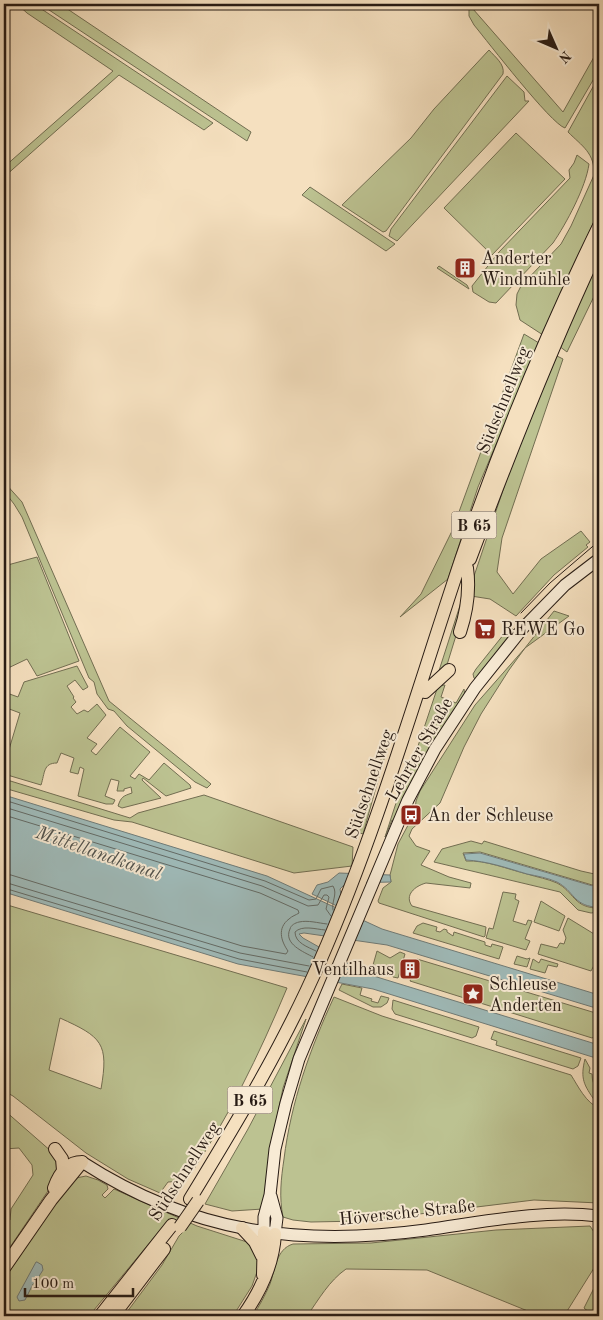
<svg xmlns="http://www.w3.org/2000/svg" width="603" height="1320" font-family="'Old Standard TT',serif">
<rect width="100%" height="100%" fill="#f5e0bf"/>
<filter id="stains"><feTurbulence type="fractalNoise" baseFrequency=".004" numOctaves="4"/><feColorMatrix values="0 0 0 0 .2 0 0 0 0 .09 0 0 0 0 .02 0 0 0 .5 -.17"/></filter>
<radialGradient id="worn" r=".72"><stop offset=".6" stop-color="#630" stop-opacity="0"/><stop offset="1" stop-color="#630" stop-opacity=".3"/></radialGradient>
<path fill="#bcc291" stroke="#726e52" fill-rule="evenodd" d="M17,4h17l179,119 -9,7 -85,-55 -115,102v-10l109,-96 -86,-58z
M40,4h20l191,128 -4,9z
M469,4h7l-3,5 90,103 36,-64v22l-34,58c-14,-4 -77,-86 -91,-103l-5,-9z
M489,50c6,7 16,14 14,24l-117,157 -3,1 -41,-27 69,-67 23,-29z
M507,76l17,16 1,9h4l-132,140 -8,-5 2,-7z
M599,76v134l-56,125 -23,-15 -4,-15 1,-11 4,-8 40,-42 10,-18 23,-51c1,-22 -12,-29 -26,-43z
M516,133l49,46 -73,76 -48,-47z
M577,155l12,9c-3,23 -23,60 -36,79l-57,60 -7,-1 -16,-10 -1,-6 27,-34 71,-74 -1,-8 5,-7z
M310,187l85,57 -9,7 -84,-56z
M599,256v30l-32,66 -8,-6z
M439,266l28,19 2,4 -32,-21z
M524,334l15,9 -61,144 -30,92 -48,38 21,-23 31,-63z
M555,355l8,4 -61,179 -5,34 16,22 28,-35 40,-28 9,11 -4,3 2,2 -34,28 -38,41 -26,-17 -19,-3 1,-14 47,-139z
M4,482l18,20 87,199 102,83 -4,4 -12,-6 -68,-56 -13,-15 -6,-2 -11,-15 -3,-12 -5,-4 -67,-161 -8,-13 -10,-13z
M37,557l42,104 -42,15 -10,-17 -23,11v-104z
M464,593l-2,23 -16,52 -10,12z
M554,611l15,5 -44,32 -16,22 -28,44 -17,33 -24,56 -28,26 -3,7 7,10 14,5 -9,14 28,12 22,6 -1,5 -44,-5c-11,3 -22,12 -14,23l74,21 -1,9 -1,1 -105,-34 -1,-2 5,-13 8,-6 -1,-7 8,-31 17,-32 1,-11 4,-10 55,-86 50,-57z
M511,628l3,2 -39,49 -1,-1 -1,-4 3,-5 32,-40z
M77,666l11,21 -5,3 -8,-10 -8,6 7,11 -1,1 3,4 -5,5 6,7 7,-4 4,2 9,-8 9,11 -19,23 10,6 -6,7 5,4 24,-28 30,25 -20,24 5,3 4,-5 10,6 15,-17 26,22 1,3 -25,8 -23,-18 -1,2 19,18 -39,10 -4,-2c3,-9 5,-10 14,-13l-1,-6 -7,2v2h-7l2,-10 -8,-2 -6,17 10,4 -2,4h-7l-28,-8 6,-27 -4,-2 -2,7 -8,-2 4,-14 -13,-5 -4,10c-14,0 -12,10 -16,22l-37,-11v-8l16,-53 -16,-6v-15l14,5 6,-15z
M445,685l-4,12 15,6 8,-14 1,8 -71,124 -2,-1 -7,17 22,-68 11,-23 20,-60z
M389,741l-26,93 -12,-4z
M4,779l126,39 8,-5 66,-18 149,52 -1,19 -58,7 -162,-51 -18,-2 -110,-32z
M471,841l11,3 2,-3 97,30 18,4v12l-119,-35 -17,1 3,8c20,-1 41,8 61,13 10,3 21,5 30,9 17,9 16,23 38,25l1,-2h3v6l-8,1 -13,-3 -18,-18 -126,-30 8,-13z
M503,892l13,2 -1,5 4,2 -6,20 13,4 2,-5 4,1 -7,18 5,2 -4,9 -40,-12 3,-10 4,1z
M541,901l24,15 -6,15 -25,-9z
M4,904l283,84c-28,67 -60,133 -101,193l-18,1 -8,11 -32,-14 -42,-26 -73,-57 -9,-5zM60,1018c42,19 49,25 41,71l-52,-19z
M568,918l31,19v19l-8,15 -53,-17 3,-10 16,4 3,-5 4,1 2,-6 -3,-8z
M423,923l14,4 -1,4 4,1 4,-3 3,1v2l6,4 1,-4 31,10v3l6,2 1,-3 11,3 -4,12 -86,-26 4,-7z
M377,951l13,7 10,-6 5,2 -7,24 -5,-1 -5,-10 -6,-2 -1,2 -8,-2z
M517,956l10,3 3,-1 -3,9 -13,-3z
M417,959l182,55v12l-3,10 -4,2 -182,-57 7,-15 -2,-1z
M533,959l6,4 2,-4 17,5 -1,3 -9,-2 -3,8 -15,-4z
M342,984l20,4 -2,7 12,4 -1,2 7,2 3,-7 8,2 -2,5 -6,4h-8l-34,-17z
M334,997l48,19 189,59c7,11 15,28 28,33v95l-65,-3 -172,21 -51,1 -18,-2 -10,-3c-4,-20 -2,-38 1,-58 7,-57 26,-110 50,-162z
M393,1000l86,27 -3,9 -4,2 -77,-24 -3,-5z
M306,1019l-23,69 -13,63 -7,58 -31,2 -27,-7 43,-75z
M494,1031l87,27 -3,8 -5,3 -77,-24 1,-4 -6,-2z
M585,1059l5,9 -1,5 3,1c0,12 7,16 7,24l-4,3c-11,-16 -15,-22 -10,-42z
M4,1110l48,42 7,10 -9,26 -46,68v-35l6,-1 1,-11 22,-34 -1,-10 -13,-17 -15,1z
M86,1176l12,4 9,5 1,4 -6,6 3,3 9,-9 83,37 50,16 10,13 1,14 -6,17 -19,30h-109l38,-51 17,-29 6,-6 -19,-7 -77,93h-82c-5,-12 -5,-28 0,-41l57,-84 12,-13z
M590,1226l4,6 5,2 -5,34 -30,48h-24l-113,-46 -81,-1c-17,12 -27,30 -39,47h-54c6,-10 12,-20 17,-32 5,-14 6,-35 23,-40l78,-1 125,-13z
M599,1278v32l-1,2 -2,-1 -2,4 -4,-2 -6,-5z"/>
<path fill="#9fbbba" stroke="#6f7b78" d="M4,795l263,81 115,53 217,66v14l-212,-64 -83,-12 -5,1 4,4 64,36 232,71v14l-226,-70 -135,-25 -234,-72z
M480,853l116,34 -1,20c-22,-2 -21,-16 -38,-25 -9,-4 -20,-6 -30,-8 -20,-6 -40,-13 -61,-14l-2,-6z
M339,873l51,2 1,7 -45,1 -6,6 1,6 -4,11 -25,-12 5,-9 11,-3z
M36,1262h1l5,3 1,5 -7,11 -3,3 -8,16 -6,1 -2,-4z"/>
<path fill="#f5e0bf" d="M352,871l19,1 -6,13h-18z
M340,906l14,7 -11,27 -17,-2z
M322,946l15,9 -12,28 -18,-3z"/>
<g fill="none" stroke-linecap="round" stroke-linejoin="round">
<path stroke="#636b67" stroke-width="1" d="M4,800l261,81 44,19 7,-1 5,-10 12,-3c5,8 -2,16 0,24
M4,807l258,79 46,20 10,-1 6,-10h3l2,2 -3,12 5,7
M4,815l256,78 38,17 1,3c-3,2 -7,3 -10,6 -12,9 -8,22 -1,32l-2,3 -44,-8 -231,-71 -7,-1
M4,882l236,71 69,13
M4,888l235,71 68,13
M316,951c-8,-4 -21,-8 -21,-19 7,-7 20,-3 30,-2
M313,957c-9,-5 -30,-13 -23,-28 1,-4 5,-6 9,-7 9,-2 19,1 28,2"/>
<path stroke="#9fbbba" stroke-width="8" d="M595,889l4,1
M595,903h4"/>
<g stroke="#271b14" stroke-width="13">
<path id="secondary" d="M82,1162c110,71 217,85 344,68 57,-8 116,-21 173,-14
M271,1196l6,22 -2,16
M264,1232v-15l6,-22 5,-46 11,-46 13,-44 109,-259 27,-51 40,-61 48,-60 42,-43 34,-26"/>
</g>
<g stroke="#271b14" stroke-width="14">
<path id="trunk" d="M470,559c40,-107 80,-209 129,-313
M460,632c7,-21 10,-42 7,-64
M425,692l24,-22
M55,1149l7,10 1,11
M54,1188c5,-14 13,-26 28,-26
M190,1199c47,-77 94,-155 130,-238 57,-130 96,-267 141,-401 39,-115 85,-226 138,-334
M242,1228l13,14 7,14
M4,1268l47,-68 31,-38
M263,1275l1,-43
M100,1316l72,-91
M113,1316l51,-67
M243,1316c18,-25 30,-51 32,-82"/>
</g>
<use href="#secondary" stroke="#f8ebd5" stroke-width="11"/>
<use href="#trunk" stroke="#f5e0bf" stroke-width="12"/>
<path stroke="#271b14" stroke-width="1" d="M521,613l29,-30 49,-42"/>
<g stroke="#271b14" stroke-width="14" stroke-linecap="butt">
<path id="trunk-bridge" d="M180,1227l18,-26"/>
</g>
<use href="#trunk-bridge" stroke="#f5e0bf" stroke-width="12"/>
</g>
<defs>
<g id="building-square" transform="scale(1.125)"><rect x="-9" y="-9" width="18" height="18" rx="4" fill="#8f2418" stroke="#f8ebd5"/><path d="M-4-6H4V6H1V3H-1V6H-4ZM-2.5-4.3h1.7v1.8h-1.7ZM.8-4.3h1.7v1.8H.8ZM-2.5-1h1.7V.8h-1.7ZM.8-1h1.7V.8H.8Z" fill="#fff"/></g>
<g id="supermarket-square" transform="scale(1.125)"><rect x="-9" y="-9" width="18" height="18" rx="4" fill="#8f2418" stroke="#f8ebd5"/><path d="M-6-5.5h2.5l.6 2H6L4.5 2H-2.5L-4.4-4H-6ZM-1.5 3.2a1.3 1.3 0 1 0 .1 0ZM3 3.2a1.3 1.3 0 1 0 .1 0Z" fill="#fff"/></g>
<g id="bus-square" transform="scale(1.125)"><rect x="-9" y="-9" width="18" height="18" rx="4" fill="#8f2418" stroke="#f8ebd5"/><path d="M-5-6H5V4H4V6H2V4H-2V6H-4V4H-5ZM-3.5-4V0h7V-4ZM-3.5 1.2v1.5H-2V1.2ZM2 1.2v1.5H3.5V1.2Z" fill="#fff"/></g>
<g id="sight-square" transform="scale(1.125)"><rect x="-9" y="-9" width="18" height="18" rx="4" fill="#8f2418" stroke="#f8ebd5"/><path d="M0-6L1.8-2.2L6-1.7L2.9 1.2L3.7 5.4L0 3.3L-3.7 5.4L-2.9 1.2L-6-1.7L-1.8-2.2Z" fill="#fff"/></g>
</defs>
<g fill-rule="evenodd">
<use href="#building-square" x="465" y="268"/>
<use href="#supermarket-square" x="485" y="629"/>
<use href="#bus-square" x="411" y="815"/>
<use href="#building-square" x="410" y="969"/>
<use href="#sight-square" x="473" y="994"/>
</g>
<g text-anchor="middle" stroke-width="4" stroke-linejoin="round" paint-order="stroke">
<g fill="#f8ebd5" stroke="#66594e" stroke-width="1">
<rect x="451.5" y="511.5" width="45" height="27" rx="4"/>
<rect x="227.5" y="1086.5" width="45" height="27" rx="4"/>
</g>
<g font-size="16" font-weight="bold" fill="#271b14">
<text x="474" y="531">B 65</text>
<text x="250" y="1106">B 65</text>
</g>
<g font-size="18" fill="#271b14" stroke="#f8ebd5" text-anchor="start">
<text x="481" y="264">Anderter<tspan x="481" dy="21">Windmühle</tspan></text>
<text x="501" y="635">REWE Go</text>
<text x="427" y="821">An der Schleuse</text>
<text x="394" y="975" text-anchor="end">Ventilhaus</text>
<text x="489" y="990">Schleuse<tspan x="489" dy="21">Anderten</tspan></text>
</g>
<g font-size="18" fill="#271b14" stroke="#f8ebd5">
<text transform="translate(503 400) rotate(-68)" y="6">Südschnellweg</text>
<text transform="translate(419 749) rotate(-60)" y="6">Lehrter Straße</text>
<text transform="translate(369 784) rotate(-71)" y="6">Südschnellweg</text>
<text transform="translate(184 1171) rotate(-57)" y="6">Südschnellweg</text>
<text transform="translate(407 1212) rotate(-6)" y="6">Höversche Straße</text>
</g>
<g font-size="19" font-style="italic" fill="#51534e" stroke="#f8ebd5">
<text transform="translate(99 852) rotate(19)" y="7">Mittellandkanal</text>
</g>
</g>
<rect width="603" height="1320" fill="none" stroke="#f5e0bf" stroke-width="20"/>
<rect x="5" y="5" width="593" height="1310" fill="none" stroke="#271b14" stroke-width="2.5"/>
<rect x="10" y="10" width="583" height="1300" fill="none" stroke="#271b14"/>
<g transform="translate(556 48) rotate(135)" stroke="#f8ebd5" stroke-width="4" paint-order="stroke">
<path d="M0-4L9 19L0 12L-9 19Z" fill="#271b14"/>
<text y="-8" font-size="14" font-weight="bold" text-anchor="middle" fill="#271b14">N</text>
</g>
<path d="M25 1288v8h108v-8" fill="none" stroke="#271b14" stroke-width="2.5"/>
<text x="32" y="1288" font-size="15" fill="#271b14" stroke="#f8ebd5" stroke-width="4" paint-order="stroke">100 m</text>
<rect width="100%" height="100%" filter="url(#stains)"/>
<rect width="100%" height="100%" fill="url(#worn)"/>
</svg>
